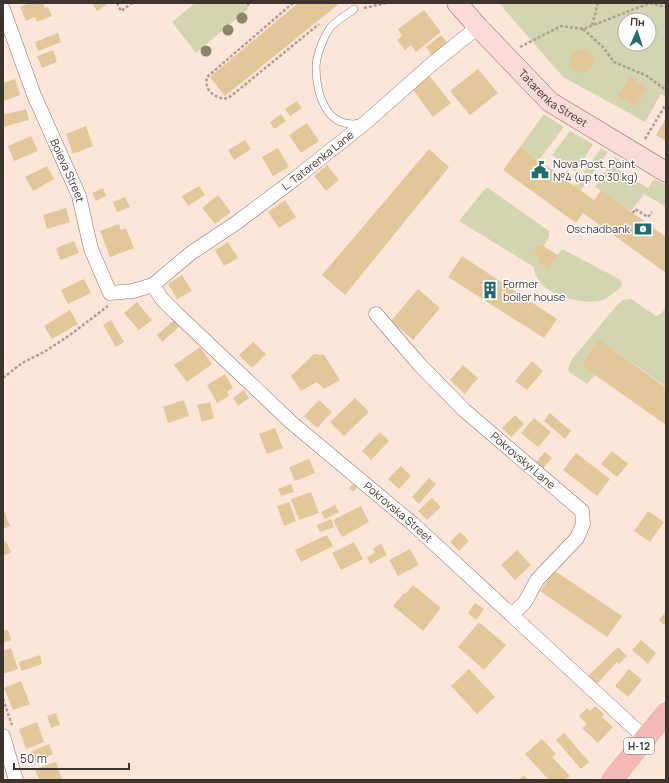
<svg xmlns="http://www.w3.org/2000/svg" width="669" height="783" font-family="Manrope,sans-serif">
<rect width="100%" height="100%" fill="#fce6da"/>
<path fill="#d2d5af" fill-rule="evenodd" d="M195,3h49l5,5 -53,45 -24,-31z
M499,3h167v94l-5,-3 -16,28 -82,-45zM625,20h24v24h-24z
M544,114l20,13 -25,33 -19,-13z
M570,131l23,13 -17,28 -24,-17z
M601,148l7,4 -27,38 -7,-4z
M615,157l5,3 -5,8 33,20 6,-9 12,6v22l-22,-13 -13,17 -36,-24z
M488,188l61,43v6l-5,9 -4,-2 -7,10 6,5 -2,3 11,7 14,-20 59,31 1,6c-7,5 -15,14 -23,15 -22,4 -64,-8 -65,-34l-75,-46 26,-32z
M631,299l25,17 6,-3 4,-8v82l-67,-48 -18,26 14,10 -8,9 -18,-12 -1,-4 4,-9 45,-54 6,-5z"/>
<path fill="#e2c899" d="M29,3h14l2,5 3,-1 4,9 -15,6 -2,-5 -9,4 -6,-14z
M92,3h17l-12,8z
M298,3h42l-115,93 -15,-19z
M424,10l17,22 -25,20 -5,-7 -6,5 -8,-10 5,-4 -4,-7z
M58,33l3,9 -23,9 -3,-9z
M441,35l8,10 -16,12 -7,-10z
M570 61a12 12 0 1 1 24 0a12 12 0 1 1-24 0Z
M53,50l4,12 -15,6 -5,-12z
M478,69l20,24 -28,22 -20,-24z
M428,74l23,29 -18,14 -22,-30z
M630,77l17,11 -11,18 -18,-10z
M15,79l5,16 -17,6v-18z
M297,101l5,7 -12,8 -5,-7z
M26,109l3,11 -26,7v-12z
M281,114l5,7 -12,8 -4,-7z
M666,118v23l-10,-6z
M307,123l12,18 -18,12 -12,-18z
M86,126l7,20 -20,8 -7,-20z
M31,136l7,15 -24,10 -6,-15z
M245,140l6,9 -17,11 -6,-10z
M520,147l74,53 7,-10 65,47v36l-83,-60 -7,10 -73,-53z
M278,148l11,19 -16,9 -11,-19z
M429,149l20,18 -104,128 -23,-20z
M327,165l12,15 -13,11 -12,-15z
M47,166l7,13 -21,12 -8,-14z
M199,186l6,9 -17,11 -6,-10z
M103,188l3,8 -10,5 -4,-8z
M218,195l13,17 -16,12 -13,-16z
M125,197l5,10 -13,5 -4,-10z
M285,200l11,17 -17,11 -11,-16z
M66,208l4,14 -23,7 -4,-14z
M119,224l2,6 5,-2 8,20 -24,9 -10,-26z
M74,241l5,12 -19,7 -4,-12z
M228,242l10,16 -14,8 -9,-16z
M540,244l18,11 -10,14 -11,-7 2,-3 -6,-5z
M462,256l95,63 -13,19 -96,-61z
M182,275l10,16 -15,8 -9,-15z
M84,279l7,14 -23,11 -7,-14z
M418,289l22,19 -27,32 -22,-19z
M137,302l15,18 -13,10 -15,-17z
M70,310l8,14 -26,15 -8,-13z
M111,320l13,22 -8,5 -13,-22z
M174,320l5,7 -17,15 -5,-7z
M599,339l67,49v37l-85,-60z
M253,342l13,12 -14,14 -13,-13z
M200,347l12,17 -25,18 -13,-17z
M314,354l10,1 16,25 -16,9 -7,-7 -16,9 -10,-15z
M532,361l11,10 -16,19 -12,-9z
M463,365l15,13 -13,16 -15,-14z
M225,374l8,14 -6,4 2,4 -12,7 -10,-18z
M244,390l5,8 -11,8 -5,-8z
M355,398l14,14 -25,24 -14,-14z
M184,400l5,16 -21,7 -5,-16z
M319,400l13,12 -15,16 -13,-12z
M210,402l4,16 -12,4 -5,-17z
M550,413l21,18 -6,8 -21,-18z
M515,415l9,9 -13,13 -9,-9z
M534,418l17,14 -13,15 -17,-14z
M275,428l8,20 -16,6 -8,-20z
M380,432l9,9 -18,19 -9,-9z
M612,451l16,13 -11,13 -16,-13z
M545,452l7,6 -9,10 -7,-6z
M576,453l34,26 -13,17 -34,-26z
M309,459l6,14 -20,8 -6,-14z
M401,466l10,10 -12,13 -11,-10z
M429,478l7,6 -17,20 -7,-7z
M291,484l3,8 -13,4 -3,-7z
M353,484l4,4 -4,4 -4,-4z
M311,492l8,21 -20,7 -8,-21z
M432,498l9,9 -14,13 -9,-9z
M289,502l7,19 -12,5 -7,-20z
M335,505l4,7 -14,7 -4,-7z
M361,506l8,16 -27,15 -9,-17z
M4,511l6,15 -7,3v-17z
M648,511l16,11 -14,20 -16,-11z
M331,519l3,8 -14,5 -3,-7z
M460,532l9,9 -10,10 -9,-9z
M327,535l6,11 -32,16 -6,-12z
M6,541l5,11 -8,4v-14z
M354,542l9,17 -22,11 -9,-17z
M381,544l6,11 -17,9 -3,-7 8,-4 -2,-5z
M410,549l9,16 -21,11 -9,-16z
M517,550l14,15 -16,15 -14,-15z
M555,571l67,45 -15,21 -67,-46z
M413,585l28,23 -18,23 -30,-25 11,-13 1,1z
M475,603l9,6 -8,11 -8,-7z
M666,611v15l-7,-6z
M479,622l27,23 -22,25 -26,-23z
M8,630l3,10 -8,3v-12z
M641,640l15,13 -8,11 -16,-14z
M618,647l9,9 -8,8 -2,-2 -22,24 -9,-8z
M11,648l7,21 -15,5v-23z
M40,655l2,9 -21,7 -2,-9z
M469,669l26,28 -18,17 -26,-28z
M629,669l13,11 -14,17 -13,-11z
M21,681l9,23 -17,6 -9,-22z
M595,706l9,8 -2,3 11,10 -15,16 -16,-15 5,-4 -8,-8 8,-8 3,3z
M56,713l4,12 -9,3 -4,-12z
M37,722l7,20 -18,7 -7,-20z
M564,733l25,29 -8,7 -25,-29z
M542,739l14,15 -4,3 18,19 -5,4h-16l-24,-26z
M49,744l4,10 -21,9 -4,-10z
M56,762l6,18h-23l-4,-11z
M524,775l4,5h-10z"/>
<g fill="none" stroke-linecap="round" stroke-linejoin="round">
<g stroke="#8b7466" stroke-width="8">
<path id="service" d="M354,9c-7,6 -19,12 -24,19 -7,10 -13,26 -14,38 0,28 10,64 45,57"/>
</g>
<g stroke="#8b7466" stroke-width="15">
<g id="minor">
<path id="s1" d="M3,9l31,86 45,101 12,53 19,44 23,-2 20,-6 38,-32 45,-30 60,-45 69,-55 68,-60 45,-36"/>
<path id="s2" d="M153,285l9,14 14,14 116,110 121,101 232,214"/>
<path id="s3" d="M376,314l43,50 45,46 118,101 1,13 -6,14 -40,42 -12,22 -13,13"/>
<path d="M3,736l13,44"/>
</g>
</g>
<g stroke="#8b7466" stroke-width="21">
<g id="secondary">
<path id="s4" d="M457,3l21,24 72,75 116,70"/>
</g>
</g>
<g stroke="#fff" stroke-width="23">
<path id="primary" d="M612,780l54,-67"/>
</g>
<path stroke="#af9e94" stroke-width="2.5" stroke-dasharray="3 2" stroke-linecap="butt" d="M117,3l4,8 11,-8
M247,3l3,4
M293,3l-86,74c-3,13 6,19 17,22l7,-3 88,-72
M650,3l16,4
M364,8l22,-5
M592,25l6,-22
M583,29l19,17 12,16 33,14 19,14
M520,47l41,-21 22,3 67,-26
M645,139l21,-35
M633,213l2,-4 13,8 4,-5
M3,378l19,-15 22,-11 26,-17 38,-29
M3,699l9,26"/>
<use href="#service" stroke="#fff" stroke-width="7"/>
<use href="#minor" stroke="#fff" stroke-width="14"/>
<use href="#secondary" stroke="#fadbda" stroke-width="20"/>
<use href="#primary" stroke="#f4b8b6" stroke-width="22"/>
</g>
<g fill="#8d8569">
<circle cx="242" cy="18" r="5.5"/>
<circle cx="228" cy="30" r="5.5"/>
<circle cx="206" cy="51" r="5.5"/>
</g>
<defs>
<g id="civic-bare" transform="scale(1.38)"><path d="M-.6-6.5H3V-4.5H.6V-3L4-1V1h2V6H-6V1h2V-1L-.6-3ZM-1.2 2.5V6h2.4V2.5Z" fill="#1e6b70" stroke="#fff" stroke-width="2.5" paint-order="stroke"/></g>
<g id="bank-bare" transform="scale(1.38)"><path d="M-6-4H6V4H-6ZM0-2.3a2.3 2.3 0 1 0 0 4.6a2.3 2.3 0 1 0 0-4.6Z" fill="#1e6b70" stroke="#fff" stroke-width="2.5" paint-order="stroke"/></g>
<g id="building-bare" transform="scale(1.38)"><path d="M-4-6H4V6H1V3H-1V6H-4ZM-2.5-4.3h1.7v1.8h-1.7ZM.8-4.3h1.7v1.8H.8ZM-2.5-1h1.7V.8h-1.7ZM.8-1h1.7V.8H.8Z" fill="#1e6b70" stroke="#fff" stroke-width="2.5" paint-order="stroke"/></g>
</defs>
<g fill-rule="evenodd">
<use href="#civic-bare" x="540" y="170"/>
<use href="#bank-bare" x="643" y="229"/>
<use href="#building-bare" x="490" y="290"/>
</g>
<g text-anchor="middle" stroke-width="3" stroke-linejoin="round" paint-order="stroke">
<rect fill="#fff" stroke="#78716d" stroke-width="1" x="624" y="738" width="30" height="16" rx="3"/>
<g font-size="10" font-weight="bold" fill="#3e342e">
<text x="639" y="750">Н-12</text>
</g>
<g font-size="11" fill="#3e342e" stroke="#fff">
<text dy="4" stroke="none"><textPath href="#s4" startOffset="136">Tatarenka Street</textPath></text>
<text dy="4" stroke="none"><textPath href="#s1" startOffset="555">L. Tatarenka Lane</textPath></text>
<text dy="4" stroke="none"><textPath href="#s1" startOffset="174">Boieva Street</textPath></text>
<text dy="4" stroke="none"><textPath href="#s3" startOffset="208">Pokrovskyi Lane</textPath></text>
<text dy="4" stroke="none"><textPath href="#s2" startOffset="335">Pokrovska Street</textPath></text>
</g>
<g font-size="11" fill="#3e342e" stroke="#fff" text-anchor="start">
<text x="553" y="168">Nova Post. Point<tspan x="553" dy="13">№4 (up to 30 kg)</tspan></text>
<text x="630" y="233" text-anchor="end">Oschadbank</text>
<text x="503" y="288">Former<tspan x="503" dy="13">boiler house</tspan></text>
</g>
</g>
<rect width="669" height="783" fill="none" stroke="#3e342e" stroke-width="8"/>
<g transform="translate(637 32) rotate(3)"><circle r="19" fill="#ffffff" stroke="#b2aeab"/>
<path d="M0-3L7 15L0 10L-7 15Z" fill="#1e6b70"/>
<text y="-6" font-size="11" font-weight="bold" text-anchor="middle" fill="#3e342e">Пн</text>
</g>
<path d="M14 763v6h115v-6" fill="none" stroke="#3e342e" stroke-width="2"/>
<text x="20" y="763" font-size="12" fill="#3e342e" stroke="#ffffff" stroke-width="3" paint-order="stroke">50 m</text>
</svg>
